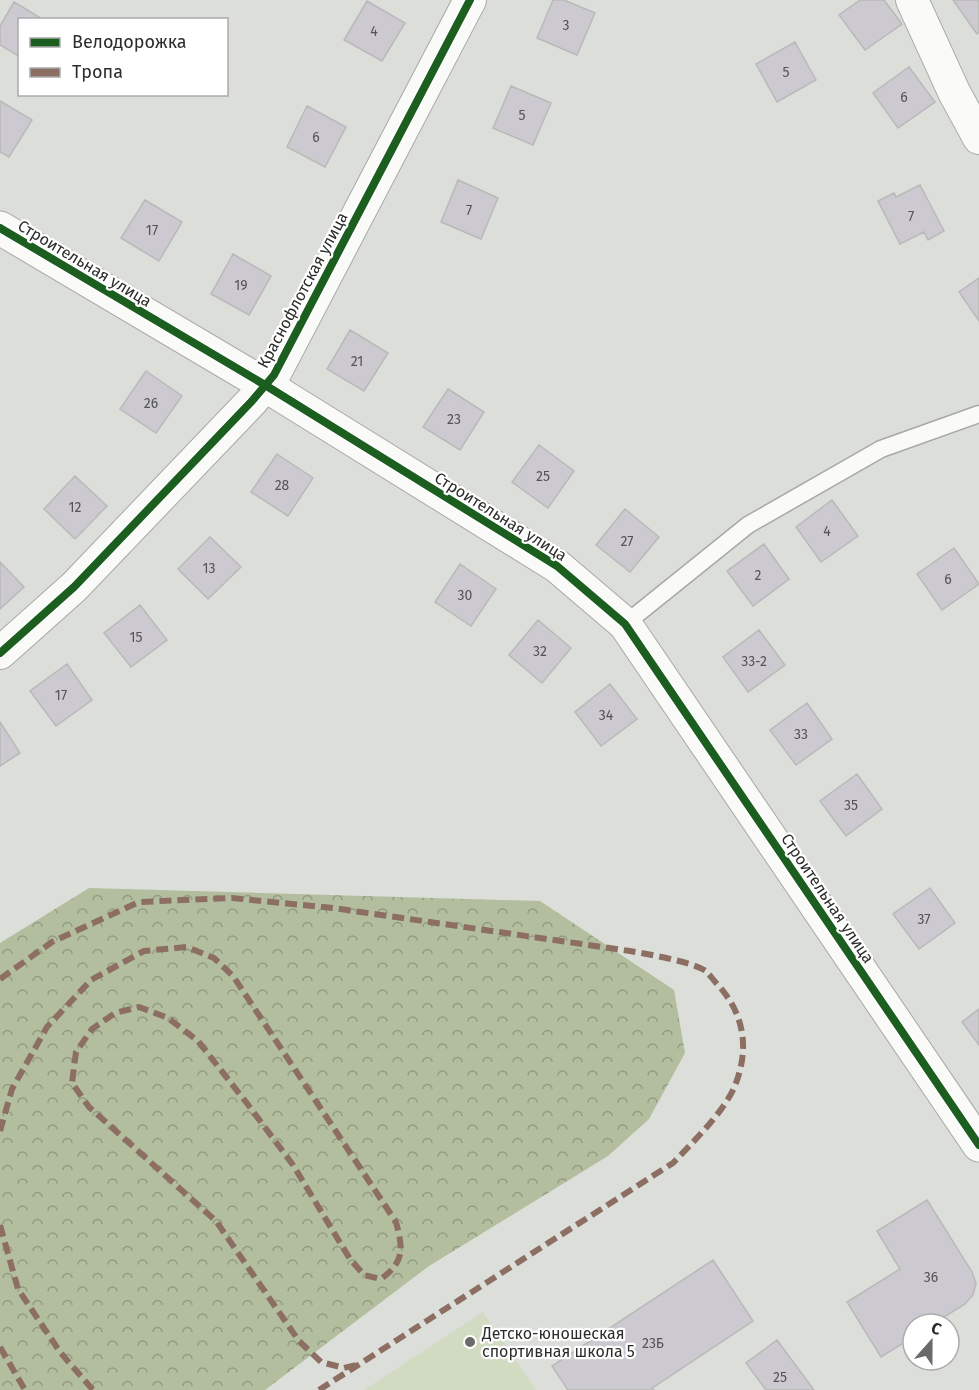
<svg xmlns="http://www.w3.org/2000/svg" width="979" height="1390" font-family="'Fira Sans',sans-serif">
<defs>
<pattern id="forest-crowns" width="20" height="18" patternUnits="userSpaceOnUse" patternTransform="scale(1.5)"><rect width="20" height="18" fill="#b3be9f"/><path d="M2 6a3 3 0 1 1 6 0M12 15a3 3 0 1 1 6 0" fill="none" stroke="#929b82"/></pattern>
</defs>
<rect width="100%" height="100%" fill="#dcdeda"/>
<path fill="url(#forest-crowns)" d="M89,888l451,13 134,89 11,63 -36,66 -41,37 -179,110 -164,124h-265v-447z"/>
<path fill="#d1dbc2" d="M483,1312l53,78h-172z"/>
<path fill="#cdc9d1" stroke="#b8b9b8" stroke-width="1.5" d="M553,0h11l31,13 -18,42 -40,-17z
M860,0h24l18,24 -37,26 -26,-35z
M953,0h26v32l-2,2z
M367,1l38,22 -23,38 -38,-21z
M14,2l30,18h-24v37l-20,-12v-19z
M795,42l21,38 -39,22 -21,-38z
M909,67l26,35 -37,26 -25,-35z
M511,86l40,17 -18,42 -40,-17z
M0,101l32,19 -23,37 -9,-5z
M307,106l39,21 -21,40 -38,-20z
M458,180l40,18 -17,41 -40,-17z
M920,185l24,46 -16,9 -4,-8 -24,12 -22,-43 16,-8 2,4z
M145,200l37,22 -23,39 -38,-23z
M233,254l38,22 -22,39 -38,-21z
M979,278v43l-20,-29z
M350,330l38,23 -24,38 -37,-22z
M146,371l36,25 -26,37 -36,-24z
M448,389l36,23 -24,38 -37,-23z
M539,445l35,26 -26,37 -36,-26z
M277,454l36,24 -25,38 -37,-24z
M75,476l32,30 -32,33 -31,-30z
M832,500l26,36 -37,26 -25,-35z
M625,509l34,28 -29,35 -34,-27z
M210,537l31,30 -33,32 -30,-30z
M764,544l25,35 -36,27 -26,-35z
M954,548l25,36 -37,26 -25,-36z
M0,562l24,25 -24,22z
M460,564l36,25 -25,37 -36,-24z
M140,605l27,35 -36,27 -27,-34z
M538,620l33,28 -29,35 -33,-28z
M759,630l26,35 -37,27 -25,-35z
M67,664l25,36 -36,26 -26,-35z
M610,684l27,35 -36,27 -26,-34z
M807,703l25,36 -36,26 -26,-35z
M0,722l20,31 -20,13z
M857,774l25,35 -36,27 -26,-35z
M930,888l25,35 -36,26 -26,-35z
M979,1009v36l-17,-23z
M927,1200l45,72 4,11 -3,12 -8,9 -32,20h-20v13l-32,20 -34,-55 53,-33 -23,-38z
M713,1260l40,61 -101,67 2,2h-86l-16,-24z
M777,1340l37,50h-48l-20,-27z"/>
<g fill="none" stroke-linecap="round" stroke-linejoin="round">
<g stroke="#a7a9a6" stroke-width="19">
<path id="service" d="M625,624l123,-99 133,-76 98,-35"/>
</g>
<g stroke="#a7a9a6" stroke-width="34">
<path id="minor" d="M912,0l42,92 25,46
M0,653l74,-66 178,-186 22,-26 196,-375"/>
</g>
<g stroke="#a7a9a6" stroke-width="35">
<path id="tertiary" d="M0,228l265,157 292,181 68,58 354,521"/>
</g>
<use href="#service" stroke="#fafaf9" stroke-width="16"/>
<use href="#minor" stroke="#fafaf9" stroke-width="32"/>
<use href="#tertiary" stroke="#fafaf9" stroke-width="33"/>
<path stroke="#8d6e63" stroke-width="6" stroke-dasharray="12 6" stroke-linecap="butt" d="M0,979l52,-37 87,-40 93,-4 101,10 297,43c17,3 63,11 76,20 4,4 8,10 12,14 27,30 32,65 16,103 -12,26 -41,54 -61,75l-354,227
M0,1131l12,-42 35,-62 44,-47 53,-29 43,-4 27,11 19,18 163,246c7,27 9,39 -15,57l-17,-4 -14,-16 -57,-94 -47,-63 -48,-61 -30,-23 -29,-11 -24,6 -23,16 -16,23 -4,31 17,24 127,114 83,120 22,21 23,6 16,-4
M0,1225l18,64 42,63 33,38
M0,1347l25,43"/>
<g stroke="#fff" stroke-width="11">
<path id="cycleway" d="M0,228l265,157 292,181 68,58 354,521
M0,653l74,-66 178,-186 22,-26 196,-375"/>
</g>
<use href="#cycleway" stroke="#1b5e20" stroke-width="8"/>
</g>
<circle fill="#6a6b68" stroke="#fff" stroke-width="2" cx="470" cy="1342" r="6"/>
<g text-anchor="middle" stroke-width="4.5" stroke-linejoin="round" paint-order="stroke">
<g font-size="14" fill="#545454">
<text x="566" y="30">3</text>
<text x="374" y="36">4</text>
<text x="786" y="77">5</text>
<text x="904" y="102">6</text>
<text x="522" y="120">5</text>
<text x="316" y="142">6</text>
<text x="469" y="215">7</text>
<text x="911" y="221">7</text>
<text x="152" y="235">17</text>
<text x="241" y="290">19</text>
<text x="357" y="366">21</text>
<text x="151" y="408">26</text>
<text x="454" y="424">23</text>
<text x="543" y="481">25</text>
<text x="282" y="490">28</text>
<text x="75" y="512">12</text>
<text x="827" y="536">4</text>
<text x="627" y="546">27</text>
<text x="209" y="573">13</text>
<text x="758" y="580">2</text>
<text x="948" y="584">6</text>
<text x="465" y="600">30</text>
<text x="136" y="642">15</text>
<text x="540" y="656">32</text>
<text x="754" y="666">33-2</text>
<text x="61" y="700">17</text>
<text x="606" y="720">34</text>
<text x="801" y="739">33</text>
<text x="851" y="810">35</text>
<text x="924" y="924">37</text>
<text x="931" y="1282">36</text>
<text x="653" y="1348">23Б</text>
<text x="780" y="1382">25</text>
</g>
<g font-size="16" fill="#2c2d2a" stroke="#fff">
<text transform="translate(85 263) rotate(31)" y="6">Строительная улица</text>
<text transform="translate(302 290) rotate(-62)" y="6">Краснофлотская улица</text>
<text transform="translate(501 516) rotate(32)" y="6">Строительная улица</text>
<text transform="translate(828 898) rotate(56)" y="6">Строительная улица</text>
</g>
<g font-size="16" fill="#2c2d2a" stroke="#fff" text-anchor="start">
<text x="482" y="1339">Детско-юношеская<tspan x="482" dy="18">спортивная школа 5</tspan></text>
</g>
</g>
<rect x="18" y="18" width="210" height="78" fill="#ffffff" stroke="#ababaa" stroke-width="1.5"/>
<rect x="30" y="38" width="30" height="9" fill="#1b5e20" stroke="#ababaa" stroke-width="1.5"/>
<text x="72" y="48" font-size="18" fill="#2c2d2a">Велодорожка</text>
<rect x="30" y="68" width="30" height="9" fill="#8d6e63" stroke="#ababaa" stroke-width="1.5"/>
<text x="72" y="78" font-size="18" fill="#2c2d2a">Тропа</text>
<g transform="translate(931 1342) rotate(21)"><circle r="28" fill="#ffffff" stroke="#ababaa" stroke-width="1.5"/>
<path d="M0-4.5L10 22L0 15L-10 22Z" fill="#6a6b68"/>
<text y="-9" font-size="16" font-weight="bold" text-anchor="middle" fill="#2c2d2a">С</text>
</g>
</svg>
